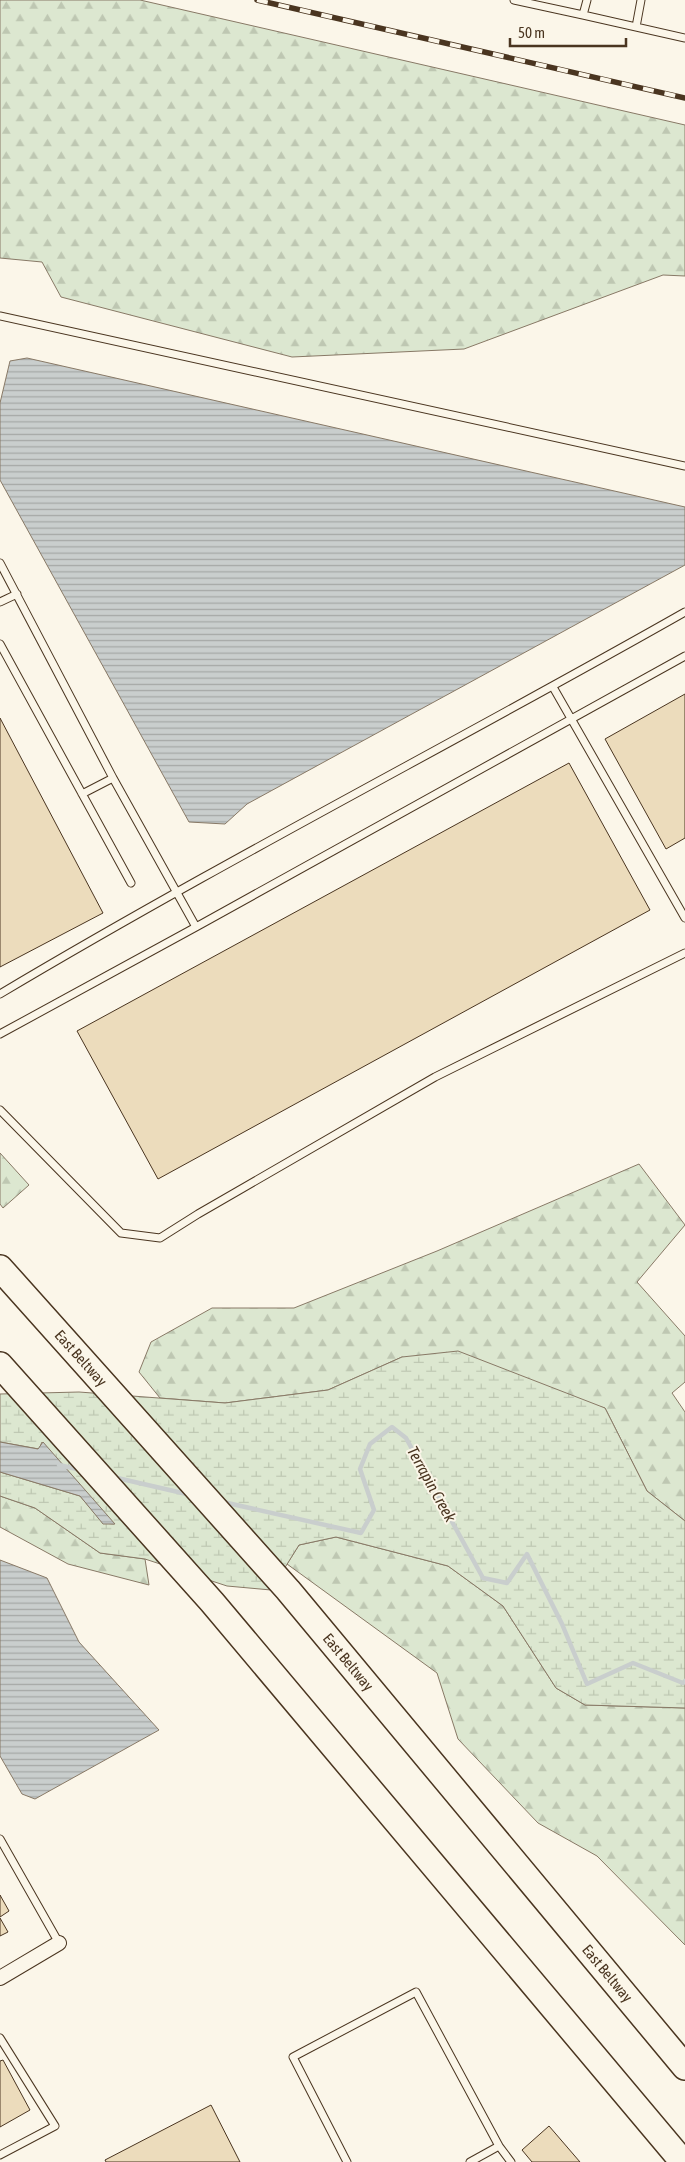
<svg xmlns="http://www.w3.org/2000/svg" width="685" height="2162" font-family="'Asap Condensed',sans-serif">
<defs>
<pattern id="forest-firs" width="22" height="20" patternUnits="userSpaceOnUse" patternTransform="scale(1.25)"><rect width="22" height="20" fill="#dce7d0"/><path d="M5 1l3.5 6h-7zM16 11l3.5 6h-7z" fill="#bec7b2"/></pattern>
<pattern id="wetland-marsh" width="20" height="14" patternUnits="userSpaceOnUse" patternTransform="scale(1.25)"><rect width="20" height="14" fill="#dce7d0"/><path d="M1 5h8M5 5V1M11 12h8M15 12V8" fill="none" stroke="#bec7b2"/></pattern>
<pattern id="water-rules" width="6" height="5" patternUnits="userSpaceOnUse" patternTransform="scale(1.25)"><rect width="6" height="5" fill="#c9cecd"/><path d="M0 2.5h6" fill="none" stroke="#a5a8a6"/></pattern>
</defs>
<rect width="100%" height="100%" fill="#fbf6e9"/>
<path fill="url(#forest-firs)" stroke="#887966" d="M0,0h140l545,125v151l-22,-1 -199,74 -172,8 -231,-60 -19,-35 -42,-4z
M0,1153l29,32 -26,23 -3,-4z
M639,1164l46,61 -48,57 48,54v46l-13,11 13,19v109l-38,-30 -42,-83 -203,-51 -74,33 -103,13 -65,-5 -21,-26 12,-30 61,-34h82l143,-57z
M0,1496l35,12 65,45 45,6 4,26 -81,-21 -68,-37z
M336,1537l112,29 55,40 53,82 29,17 100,3v237l-88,-89 -59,-33 -80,-84 -21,-66 -150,-109 12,-19z"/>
<path fill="url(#wetland-marsh)" stroke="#887966" d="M458,1351l147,57 42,83 38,30v187l-100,-3 -29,-17 -53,-82 -55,-40 -112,-29 -37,8 -28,45 -44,-4 -82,-27 -45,-6 -65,-45 -35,-12v-24l80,24 23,27 11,1 -72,-82 -3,7 -39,-7v-48l79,-2 146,11 103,-13 74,-33z"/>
<path fill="url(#water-rules)" stroke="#887966" d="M27,358l658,149v58l-438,239 -22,20 -36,-2 -189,-342v-77l10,-42z
M0,1442l38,7 5,-7 72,82h-12l-23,-28 -80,-24z
M0,1560l47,18 32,64 80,88 -124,69 -13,-5 -22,-38z"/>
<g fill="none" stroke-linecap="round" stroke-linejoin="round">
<path stroke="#c9cecd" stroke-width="4.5" d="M59,1465l22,5
M113,1477l78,18
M223,1502l138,31 13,-23 -14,-41 10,-25 22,-17 14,11 77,140 24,5 20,-29 35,70 25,60 46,-21 50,20 2,-2"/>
</g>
<path fill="#ecdcbc" stroke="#4a3520" d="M685,694v144l-19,11 -61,-110z
M0,718l103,195 -103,54z
M569,763l81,147 -492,269 -81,-148z
M0,1895l9,16 -9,6z
M0,1918l8,14 -8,4z
M3,2060l27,50 -30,17v-66z
M211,2105l29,57h-134l-1,-2z
M549,2126l31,36h-48l-10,-12z"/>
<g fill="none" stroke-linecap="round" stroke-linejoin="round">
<g stroke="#4a3520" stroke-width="9">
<path id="service" d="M514,0l69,15 4,-15
M583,15l102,23
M636,27l5,-27
M0,316l685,150
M0,563l113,215 83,149 -196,107
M0,602l17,-8
M0,644l131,239
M553,687l132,231
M82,794l31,-16
M196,927l489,-271
M0,994c225,-134 458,-253 685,-382
M0,1110l121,123 39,5 38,-24 237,-137 250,-124
M0,1839l59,104
M0,2038l55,88 -55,29
M347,2162l-54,-105 123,-65 83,154
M470,2162l29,-16 12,16"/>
</g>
<g stroke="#4a3520" stroke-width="16">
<path id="minor" d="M0,1978l59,-35"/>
</g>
<g stroke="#4a3520" stroke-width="28">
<g id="motorway">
<path id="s1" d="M0,1268l288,322 397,477"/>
<path d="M0,1365l212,237 471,560"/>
</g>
</g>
<use href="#service" stroke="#fbf6e9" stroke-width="7"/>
<use href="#minor" stroke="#fbf6e9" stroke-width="14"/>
<use href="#motorway" stroke="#fbf6e9" stroke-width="25"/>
<g stroke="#4a3520" stroke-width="5.5">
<path id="rail" d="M257,0l428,98"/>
</g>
<use href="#rail" stroke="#fbf6e9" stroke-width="4" stroke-dasharray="11" stroke-linecap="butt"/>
</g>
<g text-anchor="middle" stroke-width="4" stroke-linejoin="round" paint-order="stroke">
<g font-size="15" fill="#4a3520" stroke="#fbf6e9">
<text dy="5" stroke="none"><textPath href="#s1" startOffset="121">East Beltway</textPath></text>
<text dy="5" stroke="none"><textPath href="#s1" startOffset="526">East Beltway</textPath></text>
<text dy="5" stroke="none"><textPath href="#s1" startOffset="931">East Beltway</textPath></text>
</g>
<g font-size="16" font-style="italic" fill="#4a3520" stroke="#fbf6e9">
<text transform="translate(432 1484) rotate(61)" y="6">Terrapin Creek</text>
</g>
</g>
<path d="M510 38v8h116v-8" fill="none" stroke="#4a3520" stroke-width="2.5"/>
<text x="518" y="38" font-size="15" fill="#4a3520" stroke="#fbf6e9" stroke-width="4" paint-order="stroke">50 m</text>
</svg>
